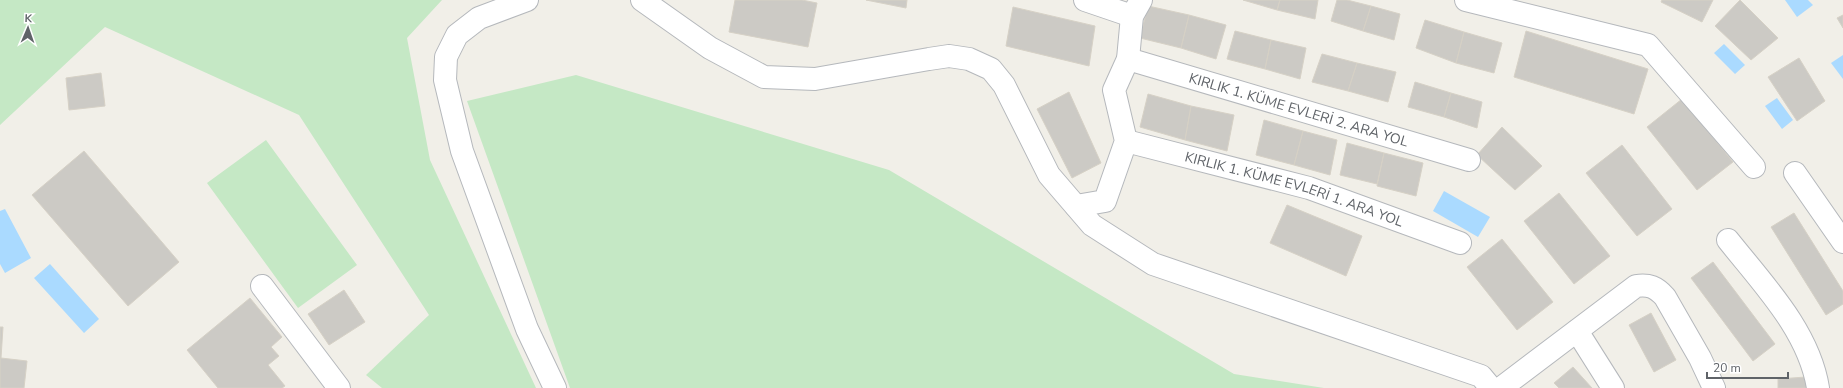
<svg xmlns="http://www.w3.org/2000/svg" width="1843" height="388" font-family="'Nunito Sans',sans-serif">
<rect width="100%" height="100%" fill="#f1efe8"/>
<path fill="#c5e8c5" d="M0,0h442l-35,38 23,122 106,228h-154l-16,-13 63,-60 -130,-200 -194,-88 -105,98z
M576,75l313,95 345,204 90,14h-754l-103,-287z
M266,140l91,125 -59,43 -91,-125z"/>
<path fill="#aadaff" d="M1785,0h23l5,5 -16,12z
M1724,44l21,21 -10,9 -21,-21z
M1843,55v24l-12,-16z
M1777,98l16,22 -11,9 -17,-23z
M1444,191l46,26 -12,20 -45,-26z
M5,209l26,49 -26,15 -5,-9v-53z
M50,264l49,55 -15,14 -50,-55z"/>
<path fill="#cccac5" stroke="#d6d1c6" d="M735,0h67l15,3 -9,44 -79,-15z
M866,0h41l-1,8z
M1243,0h37l-3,10z
M1280,0h38l-3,19 -38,-9z
M1337,0h10l24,6 -8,25 -32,-10z
M1662,0h51l-11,22 -41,-20z
M1740,0l38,38 -27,22 -36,-34z
M1148,6l41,9 -8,33 -41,-10z
M1371,6l29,8 -6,26 -31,-9z
M1013,7l82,19 -6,40 -83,-20z
M1189,15l37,10 -10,34 -35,-11z
M1843,15v13l-6,-10z
M1425,20l39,12 -8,31 -40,-15z
M1235,31l36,9 -6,29 -38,-10z
M1526,31l122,38 -14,45 -120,-37z
M1464,32l38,11 -8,30 -38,-10z
M1271,40l35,8 -6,31 -35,-10z
M1322,54l35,9 -9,28 -36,-9z
M1799,58l26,43 -28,20 -29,-44z
M1357,63l39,9 -8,30 -40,-11z
M101,73l4,33 -36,4 -3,-32z
M1415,82l36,11 -7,24 -36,-10z
M1069,92l32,71 -29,15 -35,-69z
M1451,93l31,9 -5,26 -33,-11z
M1148,94l43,12 -6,34 -45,-13z
M1682,99l51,63 -36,28 -50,-63z
M1191,106l43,9 -7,36 -42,-11z
M1264,120l39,11 -9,34 -38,-10z
M1502,127l40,39 -27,24 -38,-35z
M1303,131l34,9 -7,35 -36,-10z
M1347,143l37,10 -7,31 -37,-9z
M1622,145l50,64 -35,27 -51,-63z
M84,151l95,111 -51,44 -96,-111z
M1384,153l39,10 -7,33 -39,-10z
M1559,193l51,63 -36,28 -50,-63z
M1287,205l75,31 -16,40 -76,-33z
M1794,213l49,78v13l-17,11 -55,-88z
M1502,239l51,63 -36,28 -50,-63z
M1713,262l62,82 -22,17 -62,-83z
M344,290l21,32 -36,23 -21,-31z
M250,298l32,39 -11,10 8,9 -11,9 17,21 -3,2h-64l-31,-38z
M1651,313l25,47 -22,12 -25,-47z
M0,327h3l-2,31 26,3 -3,27h-24z
M1573,367l19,21h-33l-5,-5z
M1806,377v11h-28v-9z"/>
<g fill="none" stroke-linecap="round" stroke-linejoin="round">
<g stroke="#b5b8bc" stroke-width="24">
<g id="minor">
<path d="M527,0l-48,18 -22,17 -11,22 -1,23 17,71 65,178 28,59"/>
<path d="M642,0l68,48 54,29 51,2 114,-20 20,-3 20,3 22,10 13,16 45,90 43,50 61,39 328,112 10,12"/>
<path d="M1085,0l47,16"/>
<path d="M1466,0l182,45 106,122"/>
<path id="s1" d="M1128,59l341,101"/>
<path id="s2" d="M1126,141l183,47 151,55"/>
<path d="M1795,173l48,69"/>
<path d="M1076,206l29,-5 21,-60 -12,-51 14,-31 4,-43 9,-16"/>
<path d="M1728,240c35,44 81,91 90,148"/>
<path d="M262,286l77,102"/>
<path d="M1577,331l36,57"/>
<path d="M1501,388l135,-102c13,-2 20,1 29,11l35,61 14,30"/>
</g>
</g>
<use href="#minor" stroke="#fff" stroke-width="22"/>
</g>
<g text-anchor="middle" stroke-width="3" stroke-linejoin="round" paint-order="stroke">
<g font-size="14" fill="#5f6368" stroke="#fff">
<text dy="5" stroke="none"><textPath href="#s1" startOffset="178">KIRLIK 1. KÜME EVLERİ 2. ARA YOL</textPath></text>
<text dy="5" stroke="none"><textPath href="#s2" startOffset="175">KIRLIK 1. KÜME EVLERİ 1. ARA YOL</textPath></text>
</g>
</g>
<g transform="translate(28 28) rotate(2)" stroke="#ffffff" stroke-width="3" paint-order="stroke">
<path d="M0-3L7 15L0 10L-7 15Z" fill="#5f6368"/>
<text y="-6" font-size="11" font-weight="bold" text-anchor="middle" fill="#5f6368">K</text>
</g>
<path d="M1707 372v6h81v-6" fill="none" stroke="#5f6368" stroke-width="2"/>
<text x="1713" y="372" font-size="12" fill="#5f6368" stroke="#ffffff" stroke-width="3" paint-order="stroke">20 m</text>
</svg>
